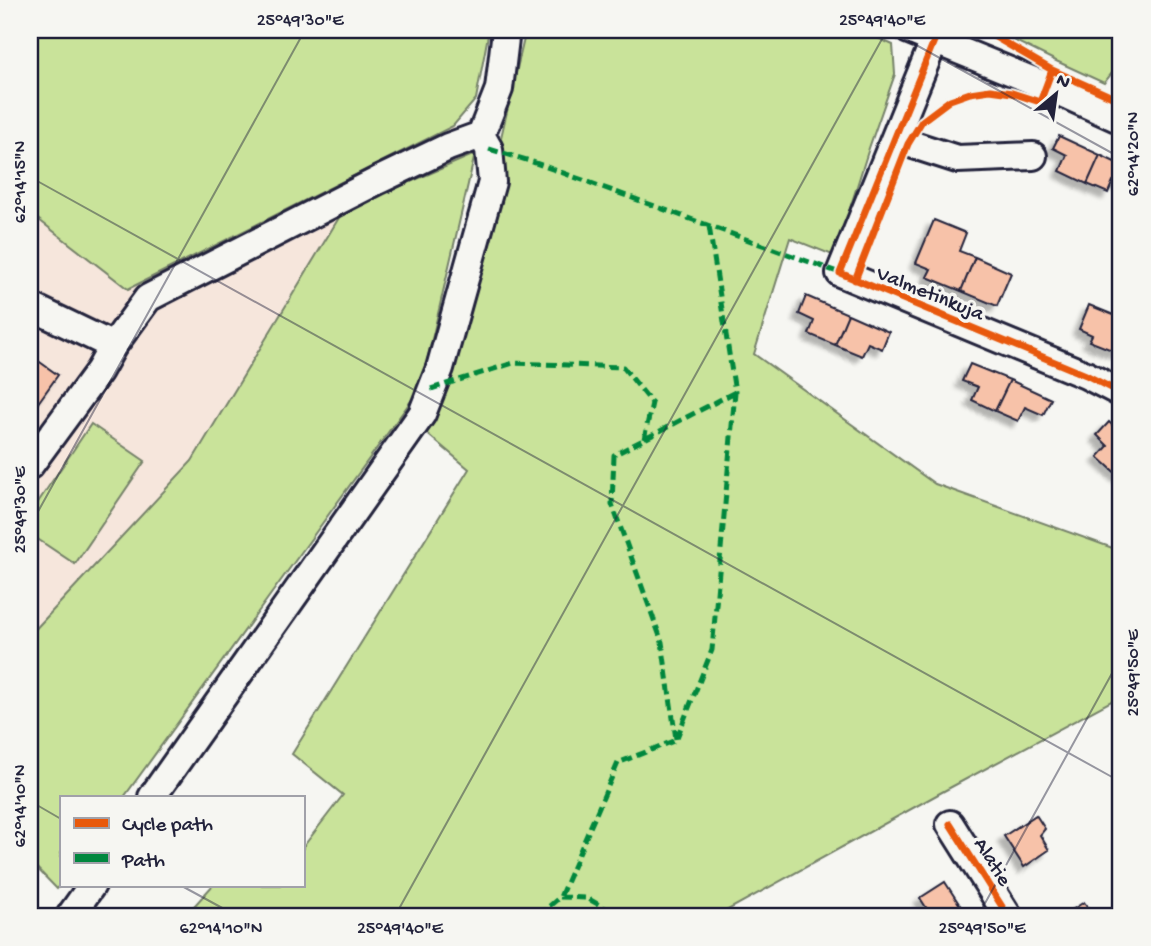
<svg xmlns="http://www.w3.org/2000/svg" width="1151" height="946" font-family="'Gochi Hand',sans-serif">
<defs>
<filter id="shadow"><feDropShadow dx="-6" dy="6" stdDeviation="2" flood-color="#0004"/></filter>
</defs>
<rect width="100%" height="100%" fill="#f6f6f2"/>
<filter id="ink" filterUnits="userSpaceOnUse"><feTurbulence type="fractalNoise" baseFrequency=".0143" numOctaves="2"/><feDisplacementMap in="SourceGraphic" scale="14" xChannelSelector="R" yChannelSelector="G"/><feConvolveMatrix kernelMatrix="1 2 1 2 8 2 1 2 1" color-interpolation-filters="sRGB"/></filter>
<g filter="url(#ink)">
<path fill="#f6e6dc" d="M453,126l22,28 -132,57 -151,250 -162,174v-221l27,-39 -27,-20v-142l98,76z"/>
<path fill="#c9e39a" stroke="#76826a" stroke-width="2" d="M30,30h459l-13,69 -23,27 -325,163 -98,-76z
M526,30h334l33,15 2,29 -26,74 -34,108 -45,-18 -36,116 181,130 186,67v145l-179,96 -225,124h-532l28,-31h90v-38l40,-52 -51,-41 177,-285 -50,-42 23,-36z
M993,30h128v32l-17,21 -50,-23z
M475,154l-54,233 -297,410h-63v87l-4,5 -27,-28v-226l162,-174 151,-250z
M91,424l54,37 -70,103 -45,-30v-20z"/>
<path fill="#f7c2a9" stroke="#22223b" stroke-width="2" filter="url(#shadow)" d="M1059,136l41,19 -13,29 -27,-13 7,-16 -14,-7z
M1100,155l21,10v20l-8,-4 -5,12 -21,-9z
M934,220l32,13 -7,18 16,6 -14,34 -34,-14 4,-8 -15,-6z
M975,257l36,16 -14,33 -36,-15z
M806,296l42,18 -13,31 -26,-11 5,-13 -15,-7z
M1089,305l32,13v24l-4,10 -28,-11 3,-6 -13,-6z
M848,314l41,18 -7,17 -14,-6 -6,13 -27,-11z
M30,355l28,20 -28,39z
M970,364l40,16 -15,31 -23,-11 6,-13 -16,-6z
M1010,380l41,19 -8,16 -18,-8 -7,14 -23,-10z
M1109,422l12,11v43l-1,1 -22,-20 10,-11 -11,-11z
M1036,815l9,14 -5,6 9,15 -25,17 -20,-31z
M945,882l20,31 -5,3h-37l6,-4 -9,-14z
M1084,902l10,14h-31z"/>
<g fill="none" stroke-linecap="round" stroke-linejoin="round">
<g stroke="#22223b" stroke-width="32">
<path id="minor" d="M909,30l137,56 75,34
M934,41l-94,232 246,102 35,18
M895,139l62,20 76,-3
M30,306l83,40
M30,465l69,-94 14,-25 35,-48 231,-118 69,-33 33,-12
M152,797l270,-383 18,-46 52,-186 -3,-33 -8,-14 18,-46 7,-59
M950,824l58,92
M70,916l22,-31"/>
</g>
<use href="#minor" stroke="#f6f6f2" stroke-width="26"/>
<path stroke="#00873e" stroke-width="5" stroke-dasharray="10 5" stroke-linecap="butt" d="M489,149l41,12 310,112
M431,389l82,-26 110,4 29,36 -8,36
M676,739l-14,-97 -50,-138 2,-49 121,-63
M560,897l27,1 32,18
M538,916l22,-19 58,-134 58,-23 36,-90 23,-258 -26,-166"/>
<g stroke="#f6f6f2" stroke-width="11">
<path id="cycleway" d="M983,30l69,40 69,31
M934,41l-94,232 246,102 35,18
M855,280l53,-136 14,-23 28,-21 20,-7 20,-3 22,3 28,9 12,-32
M950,824l58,92"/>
</g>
<use href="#cycleway" stroke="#e8590c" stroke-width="7"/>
</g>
</g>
<path fill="none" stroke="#22223b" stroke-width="2" stroke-opacity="0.45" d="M889,30l232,128M30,177l1091,605M30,526l275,-496M30,801l31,18M180,885l57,31M395,916l492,-886M978,916l143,-259"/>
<g text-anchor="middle" stroke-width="7" stroke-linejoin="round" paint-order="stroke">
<g font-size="21" fill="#22223b" stroke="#f6f6f2">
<text transform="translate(931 292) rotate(22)" y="7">Valmetinkuja</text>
<text transform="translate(994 861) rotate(58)" y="7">Alatie</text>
</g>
</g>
<rect width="1151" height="946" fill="none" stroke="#f6f6f2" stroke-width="77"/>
<rect x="60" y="796" width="245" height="91" fill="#f6f6f2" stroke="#a1a1a9" stroke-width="2"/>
<rect x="74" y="818" width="35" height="10" fill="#e8590c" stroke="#a1a1a9" stroke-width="2"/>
<text x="122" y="830" font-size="21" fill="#22223b">Cycle path</text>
<rect x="74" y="853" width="35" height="10" fill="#00873e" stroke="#a1a1a9" stroke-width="2"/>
<text x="122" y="866" font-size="21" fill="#22223b">Path</text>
<g transform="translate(1056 94) rotate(29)" stroke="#f6f6f2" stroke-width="5" paint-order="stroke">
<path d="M0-5L12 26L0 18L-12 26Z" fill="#22223b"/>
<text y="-10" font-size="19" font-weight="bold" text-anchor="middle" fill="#22223b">N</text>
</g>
<rect x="38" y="38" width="1074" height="870" fill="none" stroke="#22223b" stroke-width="2.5"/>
<g font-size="18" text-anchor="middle" fill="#22223b">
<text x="300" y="25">25°49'30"E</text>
<text x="882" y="25">25°49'40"E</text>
<text transform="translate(1132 154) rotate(-90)" y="6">62°14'20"N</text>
<text transform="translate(19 182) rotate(-90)" y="6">62°14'15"N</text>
<text transform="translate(19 510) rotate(-90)" y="6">25°49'30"E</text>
<text transform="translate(1132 673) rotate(-90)" y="6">25°49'50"E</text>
<text transform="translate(19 806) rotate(-90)" y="6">62°14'10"N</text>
<text x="221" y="933">62°14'10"N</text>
<text x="400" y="933">25°49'40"E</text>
<text x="982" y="933">25°49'50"E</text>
</g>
</svg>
